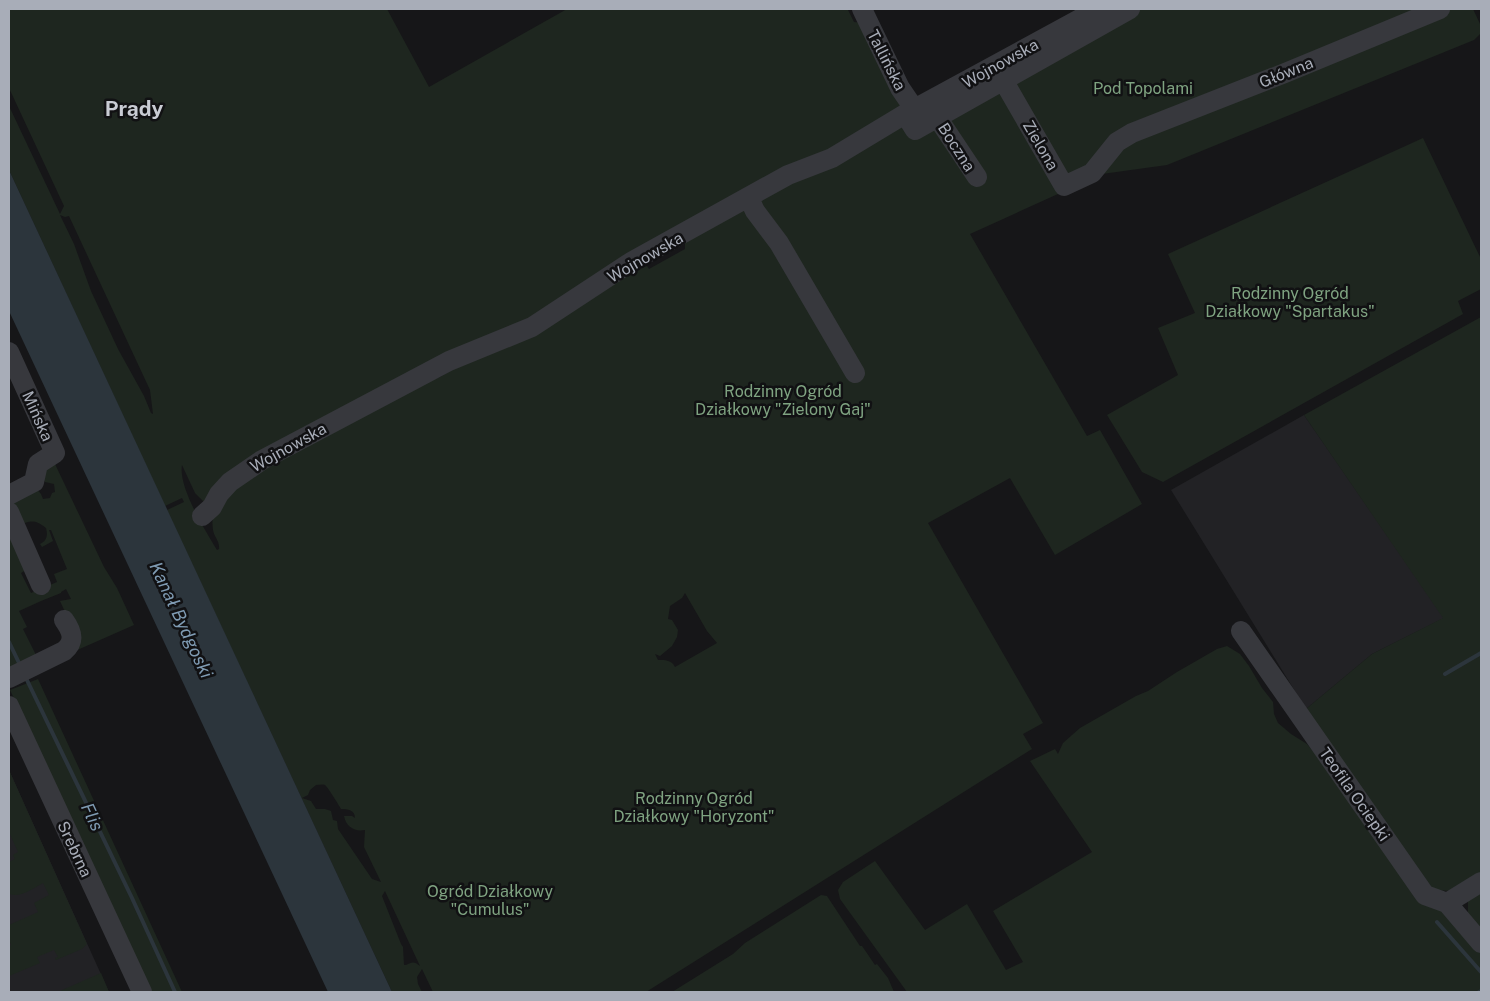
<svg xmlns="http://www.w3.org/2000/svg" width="1490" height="1001" font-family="'Public Sans',sans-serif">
<rect width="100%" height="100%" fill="#161618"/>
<path fill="#222225" d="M1304,415l140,203 -72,36 -66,55 -135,-219z
M9,770l58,129 42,93h-100z"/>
<path fill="#1e261f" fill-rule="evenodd" d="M9,9h378l42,78 138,-78h279l2,1 6,12 9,1 7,3 5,11v10l19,38 7,24 -4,7 -11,7 -11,4h-8l-5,2 -7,10 -11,9 -14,8 -28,5 -34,18 -32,21 -29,15 -10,8 -24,14 -2,6 -8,3 -9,2 -2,-1 -11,7 -36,20 -51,37 -45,24 -43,17 -11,2 -16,7 -13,7 -21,14 -135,70 -47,30 -8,10 -1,5 -3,5 -6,1 -10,-10 -13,-28c-4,22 23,65 35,85l2,-1c1,-8 -5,-12 -6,-19 -4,-29 15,-43 36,-58l149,-80 42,-15 40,-24 17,-6 27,-12h5l5,-2 2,-4 23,-15 7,-7 7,-2 7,-7 -1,-3 4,-4 7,2 44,-29 5,1 3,3 5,-2 2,3 36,-20v-5l-5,-2 33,-19 23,-16 20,-7 12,-9 9,-5 29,-9 20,-13 18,-6 4,-5h5l3,-3 1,-3 27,-12 22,-16 3,8 214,-118h350l8,17v7l-7,7 -307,125 -65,9 -132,60 117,202 13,-6 42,74 -87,51 -45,-77 -82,45 115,200 -20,11 9,15 -386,243h-213l-11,-23 -5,8 1,7 4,8h-30l-225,-482 17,-8 -2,-4 -17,8 -156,-336v-64l51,108 4,-8 -55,-118zM60,215l5,2 4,-1 81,174 3,24 -2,-1 -7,-17 -26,-47 -27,-58 -17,-47zM685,593l22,38 10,12 -42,24c-3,-7 -10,-7 -17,-7l-3,-6 5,2 12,-10 5,-9 1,-7 -6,-10 -4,-1 2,-13 12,-8zM316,785c3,0 6,-1 9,0 2,1 14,20 16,24 7,0 14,1 14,9l-3,-2h-8c2,11 11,16 21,14l-1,17 17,35 -9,-3 -34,-50 -1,-8 -4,-1 -2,-9 -6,-2h-9l-5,-8 -9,-3 6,-3 2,-5zM385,891l35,75c-6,-5 -8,-4 -14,-1h-2l-1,-18 -2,-3 -19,-48z
M1423,138l58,121v30l-23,12 5,13 -300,168 -21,-10 -35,-57 71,-40 -20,-47 37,-15 -27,-59z
M1481,317v556l-29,18 -20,-1 -126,-181 66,-55 71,-36 -139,-203z
M55,464l49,103 13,21 17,37 -68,30 8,-24 -14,-30 11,-2 -5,-10 -5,3v1l-20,8 -22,10 8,16 -4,2 14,28 -28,16v-151l17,48 -5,3 10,20 26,-11 -3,-8 13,-5 -16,-39h-2l4,11 -11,6 -2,-3c7,-3 8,-9 6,-16 -12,-9 -14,-7 -28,-3l-9,-21 28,-15 4,5 2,5 7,-1 2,-5 3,-1 -1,-8 -9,-2 -4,-9z
M1227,646l13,8 9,12 13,22 11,14 1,12 4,9 13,11 16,10 174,208v40h-574l-67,-93 -2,-9 5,-8 32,-21 50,69 42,-26 39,66 17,-8 -30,-51 99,-59 -62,-91 25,-12 3,5 5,-11 17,-15 56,-32 12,-5 29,-19 40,-23z
M38,679l144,313h-30l-142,-302z
M9,770l78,174 -5,5 -26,11 -1,-2 3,-1 -4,-7 -17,7 3,6 -31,13v-29l2,-2 -2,-5v-15l29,-13 -4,-9 15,-8 -6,-12c-11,6 -22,15 -34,11v-32l6,-3 -2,-4 5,-3 -9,-20z
M1481,888v46l-13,-16v-18z
M821,895l6,1 33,50h2l13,19 2,-1 11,14 6,14h-222l61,-38 12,-11z
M101,973l8,19h-50l1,-1z"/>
<path fill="#2c353c" d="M9,170l383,822h-64l-319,-681z"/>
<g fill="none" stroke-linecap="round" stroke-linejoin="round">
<path stroke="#2c353c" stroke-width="4" d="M9,642l11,23
M1445,674l36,-21
M25,676l107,222 43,94
M1437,922l44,50
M1479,992l2,-1"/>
<path stroke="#37383d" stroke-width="20" d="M862,9l38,79 15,22
M1003,80l61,106 28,-13 25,-31 15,-9 153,-60 155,-64
M905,114l10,16 215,-121
M937,117l40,60
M749,198l6,13 24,32 76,130
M9,352l46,101 -17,11 -4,18 -25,13
M9,512l32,73
M202,516l10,-9 7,-13 11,-12 32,-22 187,-99 83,-34 99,-65 157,-87 44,-17 73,-44 193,-105
M1241,631l184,264 22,8 34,40
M9,678l55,-27c12,-10 8,-20 0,-31
M9,706l133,286
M1447,903l34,-21"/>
</g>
<g text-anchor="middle" stroke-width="5" stroke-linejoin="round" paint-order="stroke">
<g font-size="16" fill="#a8adb8" stroke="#111113">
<text transform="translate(887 60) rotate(63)" y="6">Tallińska</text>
<text transform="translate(1000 63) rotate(-29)" y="6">Wojnowska</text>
<text transform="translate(1286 72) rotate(-22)" y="6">Główna</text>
<text transform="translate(1041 145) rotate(60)" y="6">Zielona</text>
<text transform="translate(957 147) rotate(57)" y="6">Boczna</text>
<text transform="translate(645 257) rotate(-30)" y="6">Wojnowska</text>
<text transform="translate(38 416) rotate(66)" y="6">Mińska</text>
<text transform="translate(288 447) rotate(-29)" y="6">Wojnowska</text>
<text transform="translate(1355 794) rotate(55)" y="6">Teofila Ociepki</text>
<text transform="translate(75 849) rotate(65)" y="6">Srebrna</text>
</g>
<g font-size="16" fill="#7fa381" stroke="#111113">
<text x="1143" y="94">Pod Topolami</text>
<text x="1290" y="299">Rodzinny Ogród<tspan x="1290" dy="18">Działkowy "Spartakus"</tspan></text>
<text x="783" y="397">Rodzinny Ogród<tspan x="783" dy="18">Działkowy "Zielony Gaj"</tspan></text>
<text x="694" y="804">Rodzinny Ogród<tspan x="694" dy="18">Działkowy "Horyzont"</tspan></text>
<text x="490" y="897">Ogród Działkowy<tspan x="490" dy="18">"Cumulus"</tspan></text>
</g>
<g font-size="18" font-style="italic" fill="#7f9bb3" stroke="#111113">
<text transform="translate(181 620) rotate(65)" y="6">Kanał Bydgoski</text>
<text transform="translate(92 817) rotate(65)" y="6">Flis</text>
</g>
<g font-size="21" font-weight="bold" fill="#c9ccd4" stroke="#111113">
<text x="134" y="116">Prądy</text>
</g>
</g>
<rect width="1490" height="1001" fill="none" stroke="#a8adb8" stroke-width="20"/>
</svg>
